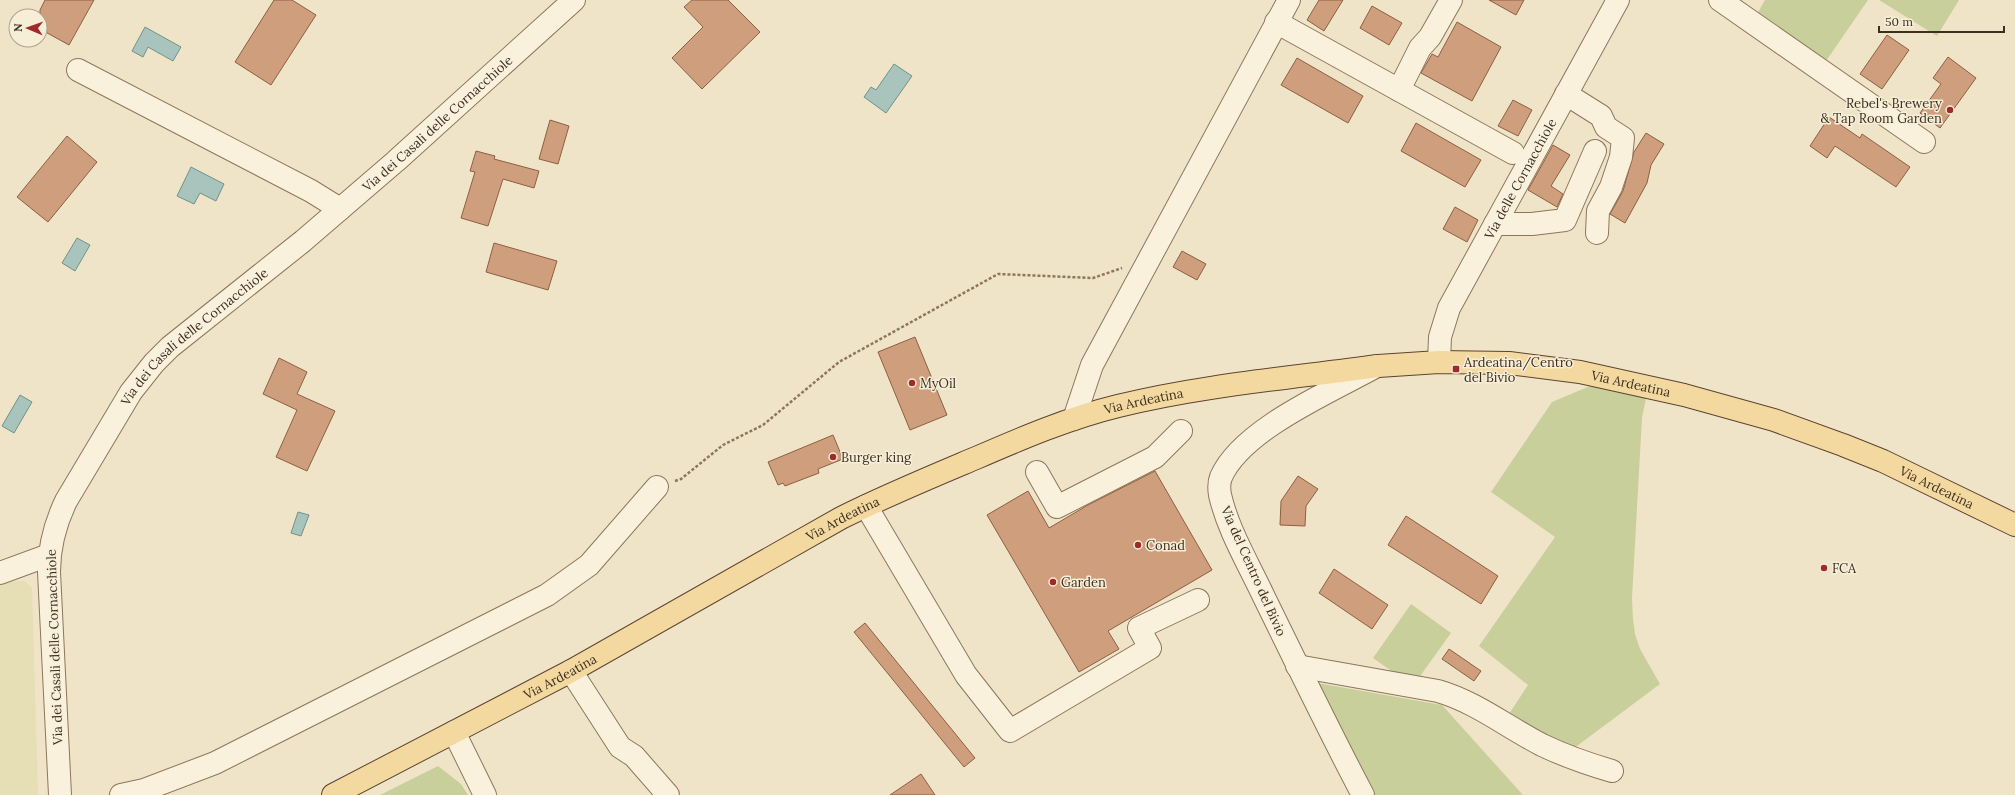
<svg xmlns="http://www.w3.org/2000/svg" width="2015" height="795" font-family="Lora,serif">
<rect width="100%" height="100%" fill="#f0e4c8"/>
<path fill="#e6deb5" d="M24,581l8,7 6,207h-38v-210l7,-3z"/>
<path fill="#c9cf9b" d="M1765,0h103l-44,64 -67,-50z
M1879,0h80l-22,36z
M1590,386l56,12 -4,20 -10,180 1,21 2,15 5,15 20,35 -87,65 -64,-35 19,-29 -49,-39 76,-109 -64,-45 61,-90z
M1411,604l40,29 -38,53 -40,-28z
M1317,683l125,22 81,90h-151z
M438,766l23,18 7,11h-88z"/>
<path fill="#a9c4bc" stroke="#6f938a" d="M145,27l36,20 -8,14 -25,-14 -5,10 -11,-6z
M894,64l18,12 -26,37 -22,-16 7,-10 5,3z
M191,167l33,17 -8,17 -16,-8 -6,11 -17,-8z
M77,238l13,7 -15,26 -13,-8z
M20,395l12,7 -18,31 -12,-7z
M298,512l11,3 -8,21 -10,-3z"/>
<path fill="#cf9f7d" stroke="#8d5f41" d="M45,0h49l-25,45 -29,-16v-19z
M274,0h18l24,15 -45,70 -36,-23z
M692,0h36l32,32 -58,57 -30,-31 31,-31 -19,-20z
M1319,0h24l-19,31 -17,-11z
M1489,0h35l-8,15z
M1372,6l30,17 -13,22 -29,-17z
M1457,22l44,25 -29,54 -51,-28 11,-19 6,3z
M1887,35l22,15 -27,39 -22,-15z
M1948,57l28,21 -36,50 -20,-15 21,-29 -8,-6z
M1297,58l66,38 -15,27 -67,-38z
M1513,100l19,10 -14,26 -20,-10z
M1829,117l31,21 2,-4 48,33 -14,20 -61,-41 -8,12 -17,-12z
M550,120l19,6 -11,38 -19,-5z
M1416,123l65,37 -16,27 -64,-36z
M1646,133l18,11 -13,21 -4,18 -22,40 -15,-9 13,-23 11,-39z
M67,136l30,26 -49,60 -31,-25z
M1553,145l17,10 -19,31 12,8 -6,13 -29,-17z
M476,151l19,5 -1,3 45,12 -5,17 -31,-9 -15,47 -27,-8 14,-46 -5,-1z
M1455,207l23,13 -11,22 -24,-13z
M494,243l63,18 -9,29 -62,-18z
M1182,251l24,13 -9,16 -24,-13z
M915,337l32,78 -37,15 -32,-78z
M279,358l28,14 -10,22 38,17 -28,60 -31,-14 21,-47 -34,-16z
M833,435l10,24 -25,10 1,4 -34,13 -2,-3 -5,2 -10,-23z
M1155,471l57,99 -104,61 11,18 -40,23 -92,-157 41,-24 21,37 39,-23z
M1298,476l20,13 -12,17 -1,20 -25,-1 1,-24z
M1406,516l92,60 -17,28 -93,-59z
M1334,569l54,36 -16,24 -53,-36z
M865,623l110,135 -11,9 -110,-135z
M1449,649l32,22 -7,10 -32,-22z
M921,774l14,21h-45z"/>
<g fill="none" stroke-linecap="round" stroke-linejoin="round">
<g stroke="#8d765c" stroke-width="24">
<g id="minor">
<path d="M1720,0l204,142"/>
<path d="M1276,22l237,131"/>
<path d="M78,70l233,121 29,18"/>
<path d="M1399,90l21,-42 10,-11 21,-37"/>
<path d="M1566,94l35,22 5,11 17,11 -2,19 -10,30 -13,24 -1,22"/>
<path d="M1495,224h37l33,-4 30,-69"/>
<path id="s1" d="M1439,362l1,-25 9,-29 169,-308"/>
<path d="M1074,419l18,-54 197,-365"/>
<path d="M1037,472l20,35 98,-50 26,-26"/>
<path d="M866,506l100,169 44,56 140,-83 -11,-20 59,-28"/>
<path d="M0,573l49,-18"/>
<path d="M1297,666l141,25c38,11 69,36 104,54 23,11 46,19 70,26"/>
<path d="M571,671l49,76 14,9 34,39"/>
<path d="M454,732l31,63"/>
<path id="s2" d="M60,795l-11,-223c0,-26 6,-48 17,-71l65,-109 23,-29 16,-16 133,-106 93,-80 178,-161"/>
<path d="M121,795l23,-5 71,-27 332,-168 42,-30 68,-78"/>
<path d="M1363,795c-35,-66 -67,-133 -100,-200 -15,-32 -35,-65 -43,-100 -1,-6 -1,-13 1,-18 21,-48 111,-86 156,-111"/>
</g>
</g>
<g stroke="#5b4430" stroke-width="24">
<g id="major">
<path id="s3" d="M333,795l238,-124 270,-153c44,-22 90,-41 135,-60 46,-20 93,-40 142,-52 85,-21 173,-28 260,-40l61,-4 70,1 71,9 104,23 90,25 69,25 40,16 132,64"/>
</g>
</g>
<path stroke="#8d765c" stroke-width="2.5" stroke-dasharray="3 2" stroke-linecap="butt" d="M675,481l6,-2 42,-34 40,-20 76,-63 159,-88 95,4 29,-10"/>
<use href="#minor" stroke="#faf1dc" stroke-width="22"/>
<use href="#major" stroke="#f3d9a0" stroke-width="22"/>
</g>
<g fill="#9e2a2b" stroke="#f7eed8" stroke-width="1.5">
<circle cx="1950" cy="110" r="4"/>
<rect x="1452" y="365" width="8" height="8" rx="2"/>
<circle cx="912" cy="383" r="4"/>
<circle cx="833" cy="457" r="4"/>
<circle cx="1138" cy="545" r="4"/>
<circle cx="1824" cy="568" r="4"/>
<circle cx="1053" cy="582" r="4"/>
</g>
<g text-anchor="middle" stroke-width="3" stroke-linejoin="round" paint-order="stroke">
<g font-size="13" fill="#3d2e20" stroke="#f7eed8" text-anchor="start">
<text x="1942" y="108" text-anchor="end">Rebel's Brewery<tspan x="1942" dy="15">&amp; Tap Room Garden</tspan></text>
<text x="1464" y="367">Ardeatina/Centro<tspan x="1464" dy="15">del Bivio</tspan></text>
<text x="920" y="388">MyOil</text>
<text x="841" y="462">Burger king</text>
<text x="1146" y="550">Conad</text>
<text x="1832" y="573">FCA</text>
<text x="1061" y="587">Garden</text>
</g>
<g font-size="13" fill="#3d2e20" stroke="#f7eed8">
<text dy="5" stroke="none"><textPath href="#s2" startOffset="832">Via dei Casali delle Cornacchiole</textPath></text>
<text dy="5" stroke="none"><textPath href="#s1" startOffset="203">Via delle Cornacchiole</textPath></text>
<text dy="5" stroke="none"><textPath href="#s2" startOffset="508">Via dei Casali delle Cornacchiole</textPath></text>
<text dy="5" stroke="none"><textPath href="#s3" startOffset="1396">Via Ardeatina</textPath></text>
<text dy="5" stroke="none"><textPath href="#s3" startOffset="904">Via Ardeatina</textPath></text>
<text dy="5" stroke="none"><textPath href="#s3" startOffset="1720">Via Ardeatina</textPath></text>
<text dy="5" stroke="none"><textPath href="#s3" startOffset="580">Via Ardeatina</textPath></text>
<text transform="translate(1254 571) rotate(66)" y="5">Via del Centro del Bivio</text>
<text transform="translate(54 647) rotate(-92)" y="5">Via dei Casali delle Cornacchiole</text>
<text dy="5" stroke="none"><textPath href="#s3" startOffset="256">Via Ardeatina</textPath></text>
</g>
</g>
<g transform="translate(28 28) rotate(272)"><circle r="19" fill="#f7eed8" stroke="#ada18e"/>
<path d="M0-3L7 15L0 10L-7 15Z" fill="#9e2a2b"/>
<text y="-6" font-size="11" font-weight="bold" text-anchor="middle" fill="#3d2e20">N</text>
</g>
<path d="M1879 26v6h125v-6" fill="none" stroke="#3d2e20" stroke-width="2"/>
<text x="1885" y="26" font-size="12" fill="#3d2e20" stroke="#f7eed8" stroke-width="3" paint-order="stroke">50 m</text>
</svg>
